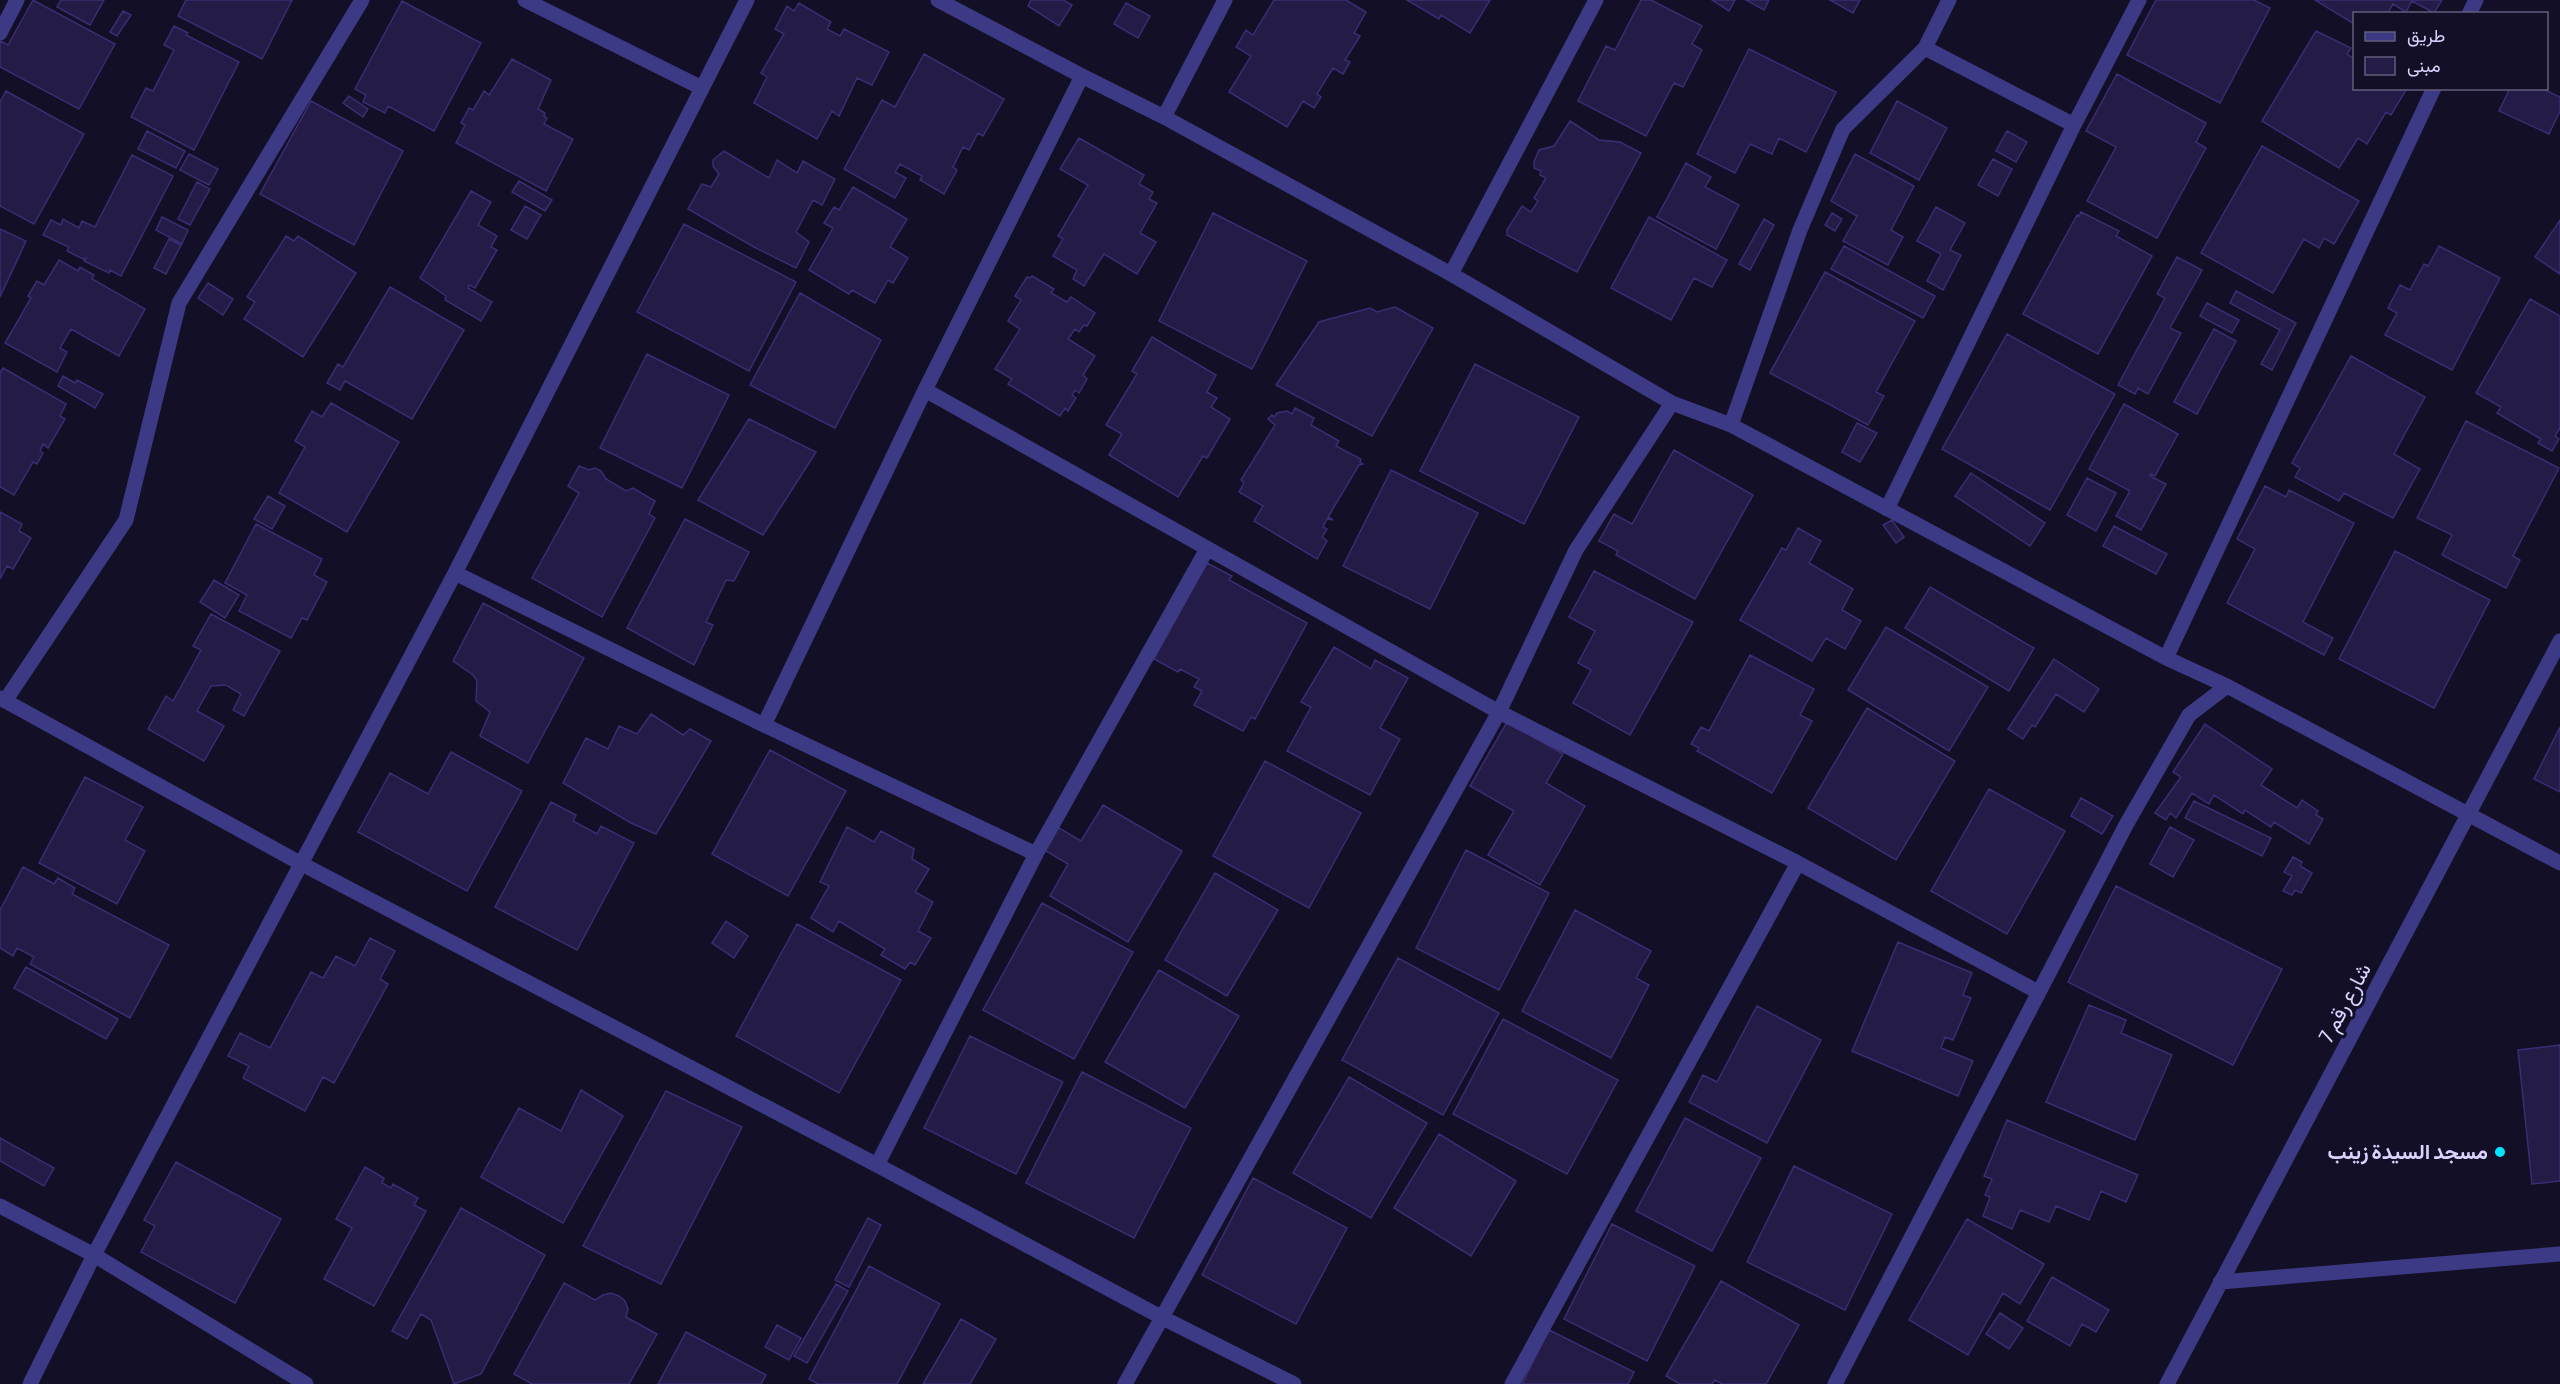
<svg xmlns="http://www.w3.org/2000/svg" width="2560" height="1384" font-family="'Asap Condensed',Vazirmatn,sans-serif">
<rect width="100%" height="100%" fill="#130f26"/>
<path fill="#241b47" stroke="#3b2d73" stroke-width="1.5" d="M33,0l82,44 -36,65 -79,-42v-24l1,-2 7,4z
M61,0h43l-14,25 -33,-18z
M186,0h106l-30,59 -84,-43z
M1031,0h32l9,5 -13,21 -31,-20z
M1274,0h72l20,12 -12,21 6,3 -15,24 5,2 -7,12 -10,-6 -16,26 4,3 -7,11 -11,-7 -16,26 -58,-35 22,-36 -15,-9 10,-17 7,5z
M1407,0h83l-20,33 -29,-18 -2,4z
M1641,0h10l51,26 -10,18 10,6 -19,37 -9,-4 -28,53 -68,-35 28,-55 9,4z
M1712,0h23l-6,11z
M1746,0h23l-5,10z
M1830,0h30l-7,13z
M2156,0h98l16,8 -50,95 -93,-48z
M2315,0h127l-8,13 -22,-12 -6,11 -13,-8 -6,10h-33v10z
M402,1l79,42 -47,88 -46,-25 -3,7 -22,-11 3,-7 -11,-6z
M799,3l32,19 -4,7 13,7 4,-7 45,23 -17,33 -15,-7 -18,38 -7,-5 -15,28 -63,-36 13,-26 -6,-4 23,-39 -9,-5 12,-23 7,5z
M1126,3l24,13 -12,22 -24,-14z
M123,11l8,4 -14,21 -7,-4z
M174,26l14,7 -2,2 53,27 -45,88 -63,-33 15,-29 7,3 21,-41 -10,-5z
M2316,31l35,17 -4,6 7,5v29l52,2 -15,25 -5,-3 -19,32 -9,-6 -19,30 -77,-47z
M1749,49l87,43 -30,60 -27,-14 -7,16 -22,-10 -15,29 -38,-19z
M924,54l80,45 -21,37 -5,-3 -9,17 -6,-3 -10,20 4,3 -13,24 -24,-14 2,-4 -22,-12 -5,8 11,6 -11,20 -51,-29 38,-69 13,7z
M512,59l39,21 -13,29 7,4 -1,3 3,2 -3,6 29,15 -27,52 -90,-48 9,-18 -4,-2 8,-15 4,2 11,-19 5,4z
M2117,74l89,49 -10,19 10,6 -49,90 -70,-37 29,-54 -30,-16z
M2510,88h31l19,9v14l-11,23 -50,-23z
M6,91l78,43 -50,90 -34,-18v-104z
M349,96l19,13 -5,8 -20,-14z
M311,101l92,50 -49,94 -94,-51z
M1897,101l50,27 -28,52 -49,-27z
M1570,121l29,19 21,2 21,11 -64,119 -70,-37v-5l15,-24 9,6 7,-11 -4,-3 12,-20 -6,-3 1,-4 -7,-3v-6l5,-12 15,-4z
M147,131l38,20 -9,17 -38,-19z
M2007,131l20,11 -11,20 -20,-11z
M1079,138l65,37 -5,9 14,8 -4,7 8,4 -17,30 16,9 -19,32 -33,-20 -20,32 -11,-7 4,-9 -24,-14 10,-17 -5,-3 30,-51 -28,-16z
M2262,146l97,55 -25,43 -10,-6 -5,10 -15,-9 -31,54 -72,-40z
M724,151l45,27 8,-18 20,13 6,-12 32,18 -13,26 -9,-5 -17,32 13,10 -13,26 -42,-21 -66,-38 14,-25 9,3 8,-13 -6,-8v-6z
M189,154l29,15 -9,16 -29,-15z
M1855,154l59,32 -23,44 12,7 -15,28 -45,-24 14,-25 -26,-15z
M132,155l41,21 -52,100 -11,-6 -1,3 -25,-12 2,-3 -3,1 -16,-8 2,-4 -26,-12 8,-15 10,5 2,-6 16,9 3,-7 13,6z
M1993,159l19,10 -14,27 -20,-11z
M1686,163l25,14 -6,10 34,18 -23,44 -59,-32z
M519,181l33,19 -7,11 -33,-19z
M197,182l13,7 -20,36 -12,-6z
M853,187l54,32 -17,28 18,11 -15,25 -5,-3 -13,23 -23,-13 -3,4 -40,-24 24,-42 -9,-5 10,-16 5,3z
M471,191l20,11 -13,23 19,11 -6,11 6,3 -22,38 -6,-3 -1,3 24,14 -11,19 -36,-21 1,-4 -26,-18z
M525,206l16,9 -14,24 -16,-9z
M1936,207l29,16 -15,27 11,5 -18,35 -16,-9 14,-27 -24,-13z
M2081,212l38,19 -3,5 36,20 -54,98 -75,-40 54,-99 2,1z
M1213,213l94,48 -55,108 -93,-48z
M1832,213l10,6 -7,12 -10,-6z
M162,217l26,13 -6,14 -26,-14z
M1649,217l78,43 -15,27 -18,-9 -23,42 -60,-32z
M1764,219l10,6 -24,45 -11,-6z
M2560,220v54l-25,-17z
M684,224l112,58 -47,89 -112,-59z
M0,229l26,12 -26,56z
M286,236l8,5 4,-5 58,37 -53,84 -59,-38 11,-17 -8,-5z
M169,239l12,6 -15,29 -12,-6z
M1844,246l91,50 -12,22 -92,-49z
M2439,246l61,32 -48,92 -67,-35 12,-22 -9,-5 12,-23 10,5 14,-26 4,2z
M2177,257l25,13 -32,58 11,5 -33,61 -10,-6 -3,6 -17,-9 47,-87 -8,-4z
M59,260l19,11 2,-4 14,8 -2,4 53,30 -26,47 -48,-27 -11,19 7,4 -10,20 -52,-29 26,-45 -3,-2 9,-15 7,4z
M1825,272l90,49 -39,71 8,4 -16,29 -98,-52z
M1032,276l22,13 -3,4 16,9 4,-5 24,16 -8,13 -3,-1 -5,7 -4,-3 -7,10 27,17 -12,19 4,4 -8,14 -4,-3 -3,5 4,3 -8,13 -3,-3 -5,8 -52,-32 4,-5 -17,-10 25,-40 -12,-8 13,-21 -6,-4 12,-19 3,1z
M208,283l25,16 -10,16 -25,-17z
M390,287l74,43 -52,89 -67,-38 -5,9 -13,-7 11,-19 5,3z
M2236,291l60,32 -24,47 -11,-6 19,-34 -50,-27z
M800,293l81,47 -46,88 -85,-43z
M2530,299l30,17v112l-5,8 4,3 -7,12 -14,-8 3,-4 -44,-26 4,-6 -25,-14z
M2207,303l32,17 -7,13 -32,-17z
M1395,307l38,21 -61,108 -96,-51 43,-63 51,-14 7,4z
M2214,329l22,12 -39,73 -23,-12z
M2007,334l108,60 -65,116 -108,-61z
M1152,337l64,38 -9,17 10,6 -6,9 19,12 -23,39 -4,-2 -25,41 -69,-42 13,-21 -16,-9 31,-51 -5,-3z
M647,354l82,41 -47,93 -82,-40z
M2351,356l74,41 -31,57 26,15 -27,49 -49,-25 -5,8 -44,-24 5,-9 -8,-5z
M1475,364l104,53 -55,107 -104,-53z
M3,368l63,36 -6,12 5,3 -17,29 -5,-4 -3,7 3,2 -6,11 -4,-2 -19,33 -14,-8v-114z
M63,376l12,7 2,-3 26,14 -8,14 -37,-22z
M331,403l68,39 -52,90 -68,-39 26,-46 -10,-6 17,-30 10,6z
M2124,404l54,30 -23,42 -4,-2 -1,2 16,8 -25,46 -25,-14 14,-25 -41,-22z
M1295,408l19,10 -3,7 28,16 -3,5 25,13 -1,3 3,2 -4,1 -31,52 5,3 -6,-1 -4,8 4,2 -5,8 5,4 -10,18 -63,-38 9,-15 -24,-14 5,-9 -3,-3 34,-55 -7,-6 4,-4 2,2 3,-4 10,-2 5,3z
M749,419l67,33 -53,83 -65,-35z
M2466,421l93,47 -46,88 7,4 -14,28 -64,-33 10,-20 -35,-17z
M1857,423l20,10 -17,29 -18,-10z
M1674,450l79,45 -58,104 -79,-44 2,-4 -19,-10 15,-27 18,10z
M579,466l10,4 6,-2 6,3 5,8 20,12 7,-3 22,13 -6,13 6,4 -53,99 -70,-39 47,-85 -11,-7z
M1391,470l87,43 -48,96 -87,-43z
M1971,473l74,50 -15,23 -75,-50z
M2087,478l29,15 -20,38 -29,-16z
M2265,486l21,11 3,-7 65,33 -51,99 30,16 -9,17 -97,-52 28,-54 -18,-10z
M268,496l17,10 -13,23 -18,-10z
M0,512l22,12 -3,7 12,7 -18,31 -6,-3 -7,13z
M685,519l64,33 -15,29 -8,-1 -20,42 7,3 -19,40 -67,-37z
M1892,520l12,17 -8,6 -13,-18z
M256,524l66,35 -8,16 13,7 -20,38 -5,-2 -11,20 -52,-27 8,-16 -22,-12z
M2114,526l53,28 -11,20 -53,-28z
M1798,528l23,13 -12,22 44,26 -11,21 19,11 -16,28 -19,-11 -14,23 -72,-41 42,-72 4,2z
M2395,551l95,49 -56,108 -95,-49z
M1207,563l25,13 -3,4 78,43 -52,96 -4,-2 -8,14 -49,-26 8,-14 -8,-4 5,-8 -19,-10 -2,3 -24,-13z
M1594,571l99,51 -63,113 -57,-32 18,-33 -13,-7 17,-32 -26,-14z
M214,580l25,15 -14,23 -25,-16z
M1930,587l104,61 -25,43 -104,-63z
M483,603l101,55 -56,105 -48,-27 10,-24 -14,-11 1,-20 -4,-6 -20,-14z
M211,614l69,37 -36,65 -11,-6 8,-16 -15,-9 -15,1 -14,25 27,15 -20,35 -56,-32 18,-33 7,5 28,-51 -8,-4z
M1886,627l102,60 -39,64 -101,-61z
M1334,647l37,22 4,-9 33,18 -28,50 20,11 -30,56 -83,-44 24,-44 -10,-5z
M1750,655l64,34 -14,26 12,6 -40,72 -75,-42 2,-3 -8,-4 10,-17 8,4z
M2054,659l45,30 -15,23 -28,-18 -21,33 -3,-2 -9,14 -15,-10z
M1867,708l88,53 -59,99 -88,-52z
M651,714l32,21 7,-6 21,12 -55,93 -25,-11 -68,-40 23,-45 22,11 11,-23 18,8z
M1507,722l56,32 -17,29 39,23 -45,79 -52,-30 26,-44 -44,-25z
M2205,724l67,45 -11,16 36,23 5,-8 16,11 -2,4 7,4 -14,25 -35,-22 -3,5 -26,-17 -2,4 -29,-19 -5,9 -17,-11 -16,25 -6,-5 -4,7 -11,-7 26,-36 -8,-5z
M2560,727v65l-26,-13z
M770,750l76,41 -58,105 -76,-42z
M451,752l71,39 -55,100 -109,-59 32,-59 38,21z
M1265,761l96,52 -52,95 -96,-52z
M85,777l58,30 -18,33 20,11 -28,53 -78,-41z
M1989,789l76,42 -58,103 -76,-43z
M2081,798l32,18 -11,18 -31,-18z
M2194,801l77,37 -9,18 -77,-38z
M551,802l25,13 -3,6 24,13 4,-8 33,17 -57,107 -82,-43z
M1103,805l79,46 -54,91 -78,-46 18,-32 -27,-16 13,-23 27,16z
M847,827l27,15 7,-11 33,18 -2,10 17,10 -14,23 18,10 -15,29 13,7 -16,27 -5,-3 -5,7 -24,-14 4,-6 -46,-28 -6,11 -22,-14 18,-32 -9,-4z
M2170,827l24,13 -21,37 -23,-13z
M1466,850l83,43 -50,97 -83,-42z
M2293,857l9,5 -2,4 12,7 -11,20 -6,-3 -3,5 -9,-4 9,-15 -8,-4z
M23,867l31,17 4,-6 17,10 -3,6 97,51 -39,73 -100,-54 4,-7 -17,-9 -4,8 -13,-8v-38z
M1215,873l63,37 -51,86 -62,-36z
M2116,886l166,83 -49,96 -165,-83z
M1042,903l91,49 -59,107 -91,-49z
M1575,910l76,41 -15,27 13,7 -38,73 -89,-47z
M726,921l22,15 -14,22 -22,-15z
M797,924l104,56 -62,113 -103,-57z
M370,938l25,13 -15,28 8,5 -54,99 -11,-6 -18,34 -62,-33 6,-12 -21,-10 12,-23 30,15 41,-76 12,6 13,-22 19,10z
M1898,942l74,31 -9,22 8,3 -18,42 -8,-3 -4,11 32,13 -15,35 -106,-45z
M1398,958l101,55 -56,102 -101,-55z
M26,967l92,52 -12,20 -92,-51z
M1159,970l80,46 -54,92 -80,-46z
M2089,1005l37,15 -5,13 51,22 -37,85 -89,-38z
M1757,1006l64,34 -54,103 -78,-41 14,-27 14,7z
M1503,1019l115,61 -51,94 -114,-60z
M970,1036l93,46 -47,92 -92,-46z
M2560,1045v136l-28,3 -14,-134z
M1082,1072l109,56 -57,110 -108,-55z
M1349,1077l78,46 -56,95 -78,-45z
M581,1090l42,26 -60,107 -82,-46 38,-69 42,23z
M666,1091l76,36 -81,157 -78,-38z
M1685,1118l76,40 -49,93 -76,-40z
M2007,1120l131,55 -12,27 -25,-11 -12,29 -33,-14 -7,16 -29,-12 -8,19 -29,-13 7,-19 -5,-2 7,-16 -8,-3z
M1439,1134l77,47 -45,75 -77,-48z
M0,1138l54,30 -10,18 -44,-25z
M176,1162l105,57 -46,84 -94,-51 14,-26 -11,-6z
M1794,1166l98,48 -47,96 -98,-48z
M365,1167l19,11 -2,5 9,5 2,-4 25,14 -4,7 12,6 -52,95 -50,-27 28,-51 -16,-9z
M1253,1178l94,50 -51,96 -94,-49z
M461,1208l84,47 -64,119 -27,10 -23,-64 -10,-6 -14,25 -15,-8z
M868,1218l13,7 -32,62 -14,-7z
M1967,1219l77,45 -24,40 -17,-11 -35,62 -59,-35z
M1612,1224l83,42 -48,95 -83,-42z
M869,1266l71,38 -43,80h-79l-9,-5z
M2052,1277l57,33 -13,22 -14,-8 -12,22 -43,-25z
M1721,1281l78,44 -33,59h-44l-7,-4 -3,4h-32l-14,-8z
M564,1283l31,17 8,-5 8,-2 8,3 6,5 3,8 -2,8 31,17 -28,50h-97l-18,-10z
M836,1284l12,7 -41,72 -13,-7z
M2000,1313l23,15 -14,21 -23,-15z
M961,1319l35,20 -26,45h-47z
M777,1325l24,13 -12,22 -24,-13z
M1549,1330l85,42 -6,12h-106z
M686,1332l80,43 -5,9h-103z"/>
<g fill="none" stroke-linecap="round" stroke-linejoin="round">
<path stroke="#3d3a85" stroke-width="15" d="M525,0l175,87
M938,0l144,76 82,41 287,157 221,129 59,22 435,233 61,28 333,177
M2469,14l7,-14
M0,33l17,-33
M1925,48l149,77
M1164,117l61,-117
M1451,274l145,-274
M925,390l574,322 299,151 240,129
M1731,425l69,-195 43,-101 82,-81 24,-48
M1887,509l187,-384 65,-125
M455,573l309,152 272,129
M2166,658l268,-570
M0,698l300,165 577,302 284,152 133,67
M5,701l121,-181 53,-217 183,-303
M764,725l161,-335 157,-314
M877,1165l159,-311 171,-305
M0,1206l94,49 212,129
M2220,1282l340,-28
M30,1384l64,-129 361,-682 292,-573
M1125,1384l374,-672 77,-162 96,-147
M1512,1384l286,-521
M1835,1384l291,-559 63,-110 38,-29
M2167,1384l393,-743"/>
</g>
<circle fill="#00e5ff" stroke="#130f26" stroke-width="2" cx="2500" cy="1152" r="6"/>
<g text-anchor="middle" stroke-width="6" stroke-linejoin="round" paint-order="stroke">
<g font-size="21" fill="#d9d4ff" stroke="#130f26">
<text transform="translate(2345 1003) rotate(-62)" y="7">شارع رقم 7</text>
</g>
<g font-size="21" font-weight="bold" fill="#d9d4ff" stroke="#130f26" text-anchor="end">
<text x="2488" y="1159">مسجد السيدة زينب</text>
</g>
</g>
<rect x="2353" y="12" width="195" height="78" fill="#130f26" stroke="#625e7d" stroke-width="1.5"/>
<rect x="2365" y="32" width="30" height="9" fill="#3d3a85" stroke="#625e7d" stroke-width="1.5"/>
<text x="2407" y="42" font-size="18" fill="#d9d4ff">طريق</text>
<rect x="2365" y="57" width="30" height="18" fill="#241b47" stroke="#625e7d" stroke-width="1.5"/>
<text x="2407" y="72" font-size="18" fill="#d9d4ff">مبنى</text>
</svg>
